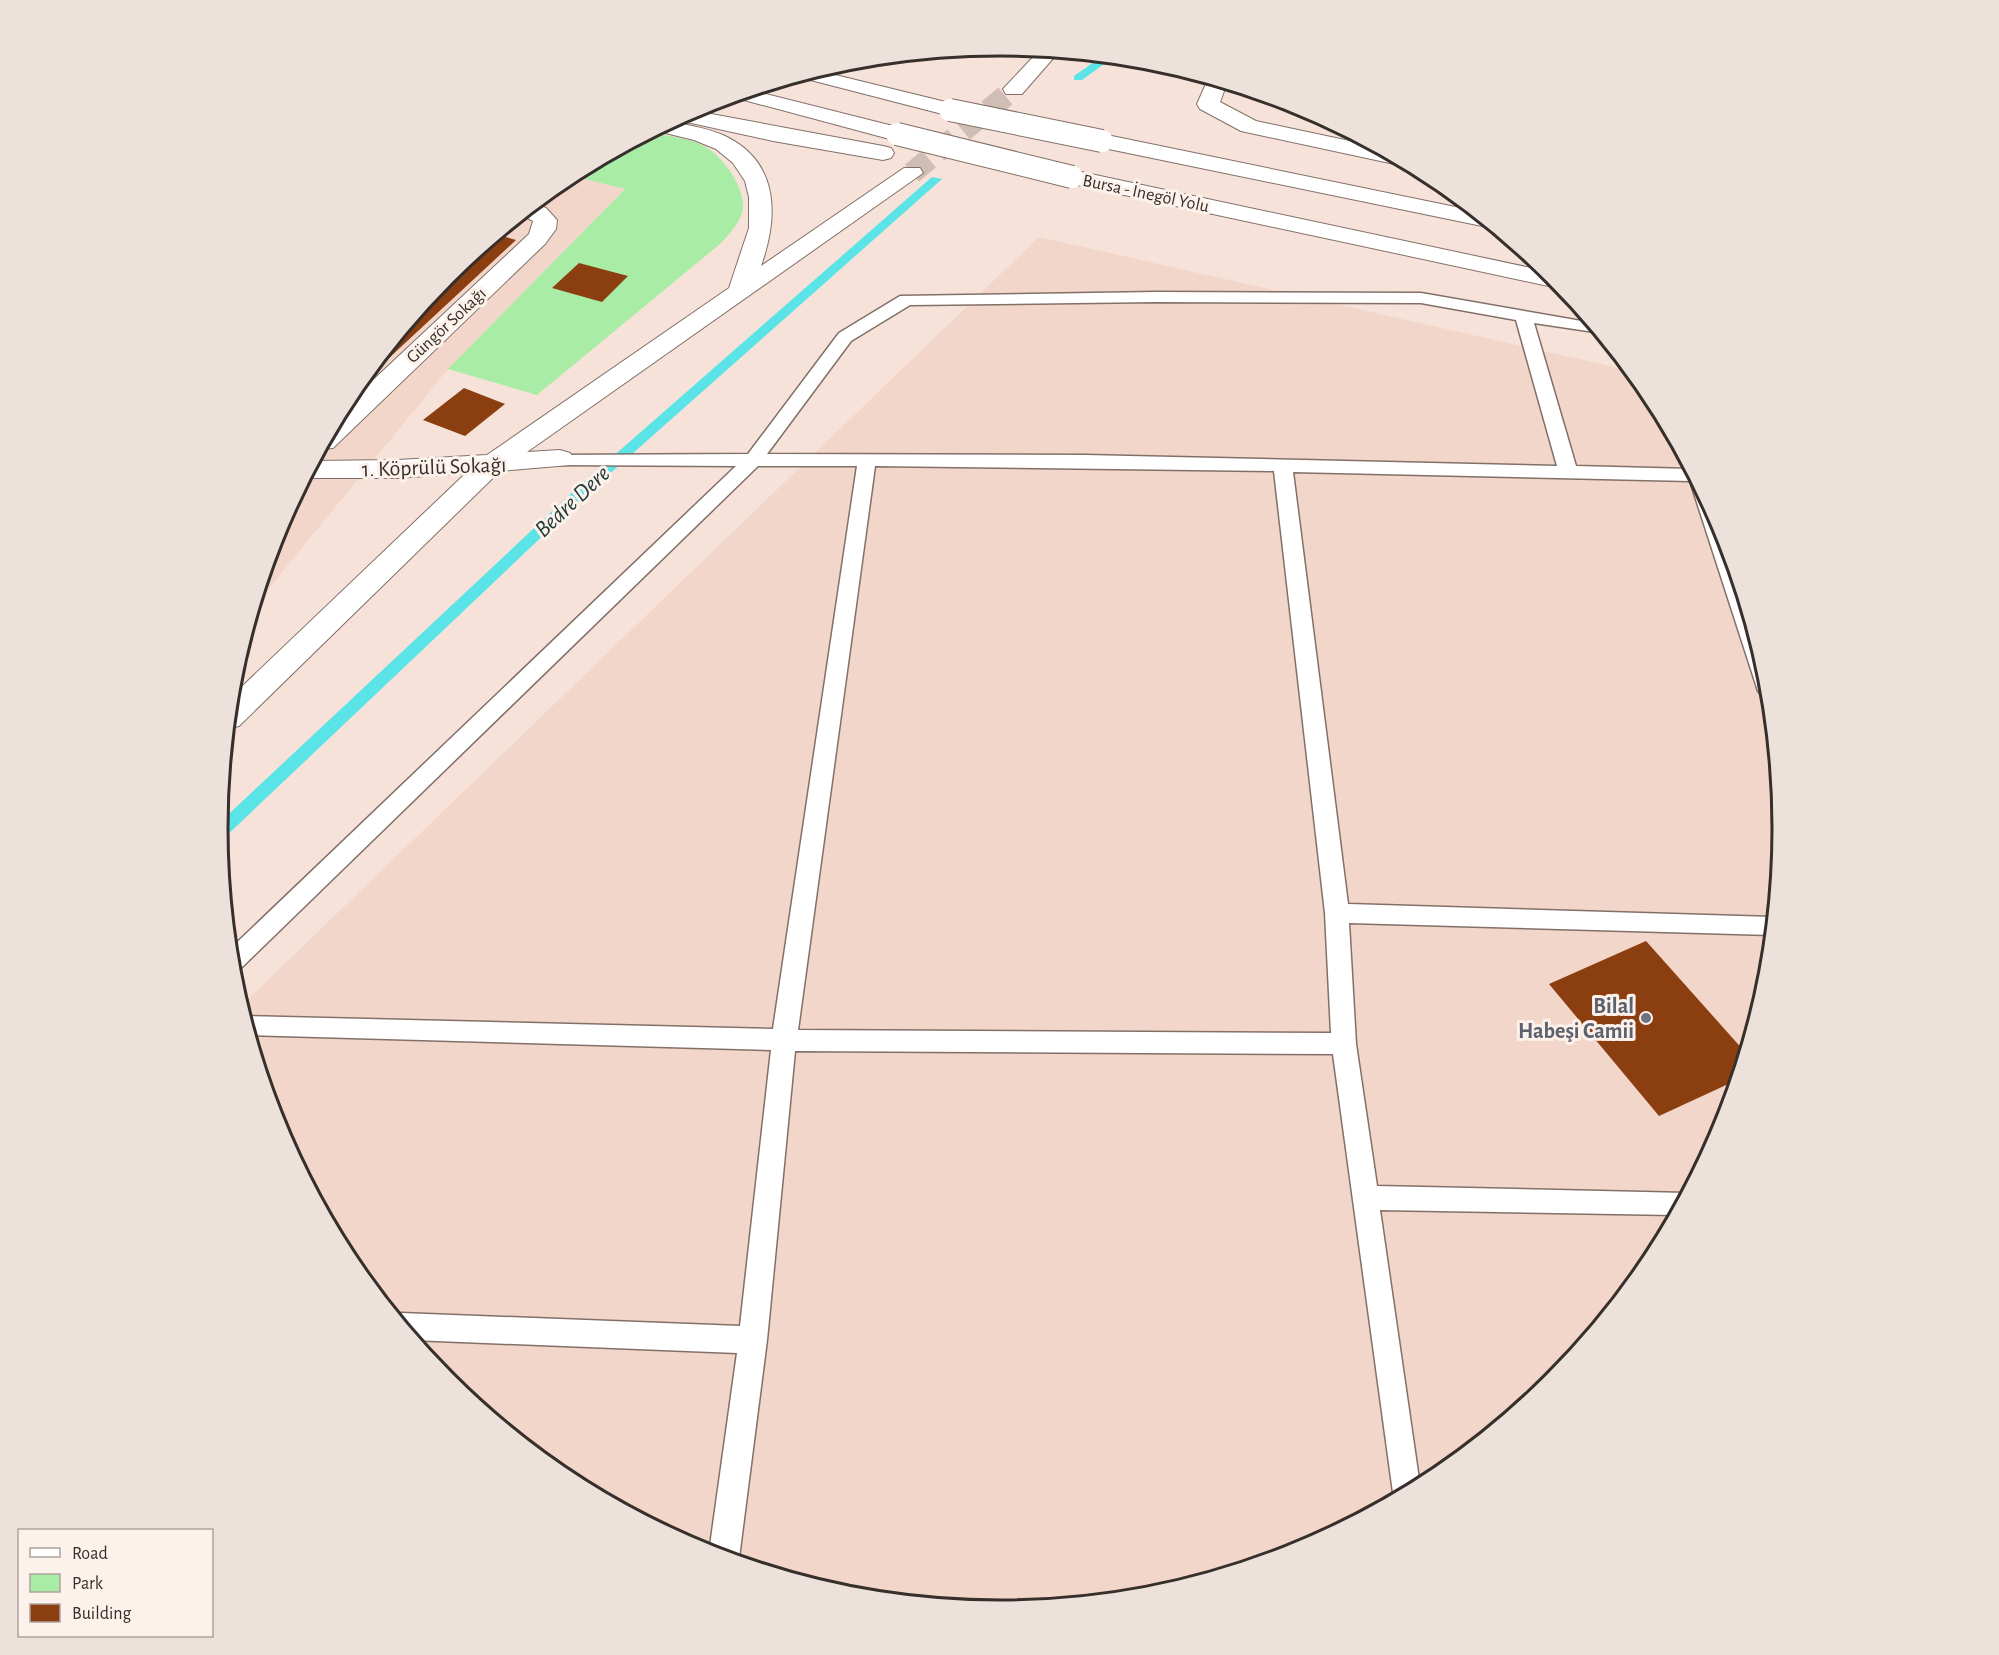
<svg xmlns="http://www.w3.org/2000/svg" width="1999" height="1655" font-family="'Alegreya Sans',sans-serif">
<rect width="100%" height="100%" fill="#f6e2d8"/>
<path fill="#f2d6c9" d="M568,175l57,14 -177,180 -196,240 25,-81 72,-136 97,-118z
M1039,237l593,134 18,22 73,135 44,147 15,153 -15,152 -45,147 -72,136 -97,118 -119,97 -135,73 -147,44 -153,15 -152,-15 -147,-45 -136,-72 -118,-97 -97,-119 -73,-135 -36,-120z"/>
<path fill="#a9eca6" d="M648,132c16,4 39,5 54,13 19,9 43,41 41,64 -2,13 -14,25 -23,35l-183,151 -89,-26 177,-180 -57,-14z"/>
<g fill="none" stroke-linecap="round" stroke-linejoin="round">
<path fill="#5ae4e8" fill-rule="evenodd" d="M1104,55l11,1 -33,24h-8v-4z
M932,177l10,2 -354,314 -364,345 -6,2 -1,-15 361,-338z"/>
</g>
<path fill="#8b3e10" d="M495,234l21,6 -169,157 99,-123z
M579,263l49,13 -26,26 -50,-14z
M464,388l41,16 -40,32 -42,-16z
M1646,941l99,111 -8,28 -78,36 -110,-132z"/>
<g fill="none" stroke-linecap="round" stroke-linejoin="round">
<path stroke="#d0beb5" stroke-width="22" stroke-dasharray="22 11" stroke-linecap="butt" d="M912,173l102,-84"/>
<g stroke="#827068" stroke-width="3">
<path id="lane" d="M1156,292l265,1 172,30 8,10 -67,-10 42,143 115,3 32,59 44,147 2,23 -7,-2 -4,-5 -68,-210 -397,-9 55,432 425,13 -2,18 -422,-12 7,121 21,142 310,7 -12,22 -295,-5 40,276 -26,14 -61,-446 -538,-3 -28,289 -28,218 -1,4 -29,-9 28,-200 -325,-13 -19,-24 8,-3 339,13 31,-276 -522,-15 -6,-19 530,13 84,-563h-99l-520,505 -7,2 -2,-23 507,-484 -176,-1 -9,-6 2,-4 195,-1 91,-121 61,-37zM1156,302l265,1 95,17 41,146 -472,-11 -318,-1 84,-113 59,-36zM875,466l399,5 51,442 6,120 -533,-3z"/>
</g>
<g stroke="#827068" stroke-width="2">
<path id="street" d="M1037,49l19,2v4l-34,39h-16l-3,-5 33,-35z
M1209,77l18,6 -7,19 36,19 122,26 29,15 -8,3 -158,-34 -41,-22 -3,-5z
M670,121c19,5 40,7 57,16 53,27 51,81 34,129l143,-98h16l3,5 -396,279 33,-2 10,3 4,6 -4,6 -70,6 -261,255 -12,3 3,-31 236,-225 -69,5h-93l8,-17 85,-1 90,-5 242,-167 20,-60v-31l-4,-16 -12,-18 -17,-14 -22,-9 -41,-10z
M533,203l13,5 11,12 -1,9 -11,15 -212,204 -14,1 19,-36 191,-179 4,-13 -13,-7z"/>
</g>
<g stroke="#827068" stroke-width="2">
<path id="highway" d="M815,70l143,35 3,5 -3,5 -8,1 -155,-40z
M750,90l155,39 3,5 -3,5 -8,2 -168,-45z
M690,110l193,36 8,2 3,5 -3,5 -8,2 -110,-19 -100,-22z
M1102,134l373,77 18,14 -6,2 -393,-81 -3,-5 3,-5z
M1072,170l478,102 13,15 -5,1 -494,-106 -3,-5 3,-5z"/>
</g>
<use href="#lane" fill="#fff" fill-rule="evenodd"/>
<use href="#street" fill="#fff" fill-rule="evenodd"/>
<use href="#highway" fill="#fff" fill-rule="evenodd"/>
<g stroke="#827068" stroke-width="24" stroke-linecap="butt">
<path id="highway-bridge" d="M950,110l152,31
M897,134l175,43"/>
</g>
<use href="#highway-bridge" stroke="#fff" stroke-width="22"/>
</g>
<circle fill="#6b7280" stroke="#fdf1eb" stroke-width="2" cx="1646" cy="1018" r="6"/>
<g text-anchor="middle" stroke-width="6" stroke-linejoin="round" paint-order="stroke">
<g font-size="18" fill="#372f2b" stroke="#fdf1eb">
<text transform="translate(1146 193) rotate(12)" y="6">Bursa - İnegöl Yolu</text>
<text transform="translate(446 325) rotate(-43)" y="6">Güngör Sokağı</text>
</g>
<g font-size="22" fill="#372f2b" stroke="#fdf1eb">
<text transform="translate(434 466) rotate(-2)" y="8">1. Köprülü Sokağı</text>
</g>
<g font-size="22" font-weight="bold" fill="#5b616d" stroke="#fdf1eb" text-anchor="end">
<text x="1634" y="1013">Bilal<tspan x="1634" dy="25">Habeşi Camii</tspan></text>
</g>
<g font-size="24" font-style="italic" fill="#223a3a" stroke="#fdf1eb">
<text transform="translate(572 501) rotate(-43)" y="8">Bedre Dere</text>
</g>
</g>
<path d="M0 0H1999V1655H0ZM228 828a772 772 0 1 1 1544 0a772 772 0 1 1-1544 0Z" fill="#ede1dc" fill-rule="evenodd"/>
<path fill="none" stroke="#372f2b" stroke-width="3" d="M228 828a772 772 0 1 1 1544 0a772 772 0 1 1-1544 0Z"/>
<rect x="18" y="1529" width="195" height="108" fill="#fdf1eb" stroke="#aea39e" stroke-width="1.5"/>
<rect x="30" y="1548" width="30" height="9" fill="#ffffff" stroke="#aea39e" stroke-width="1.5"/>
<text x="72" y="1559" font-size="18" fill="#372f2b">Road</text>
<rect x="30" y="1574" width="30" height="18" fill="#a9eca6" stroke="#aea39e" stroke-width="1.5"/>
<text x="72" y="1589" font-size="18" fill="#372f2b">Park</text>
<rect x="30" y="1604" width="30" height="18" fill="#8b3e10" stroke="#aea39e" stroke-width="1.5"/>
<text x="72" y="1619" font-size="18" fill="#372f2b">Building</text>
</svg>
